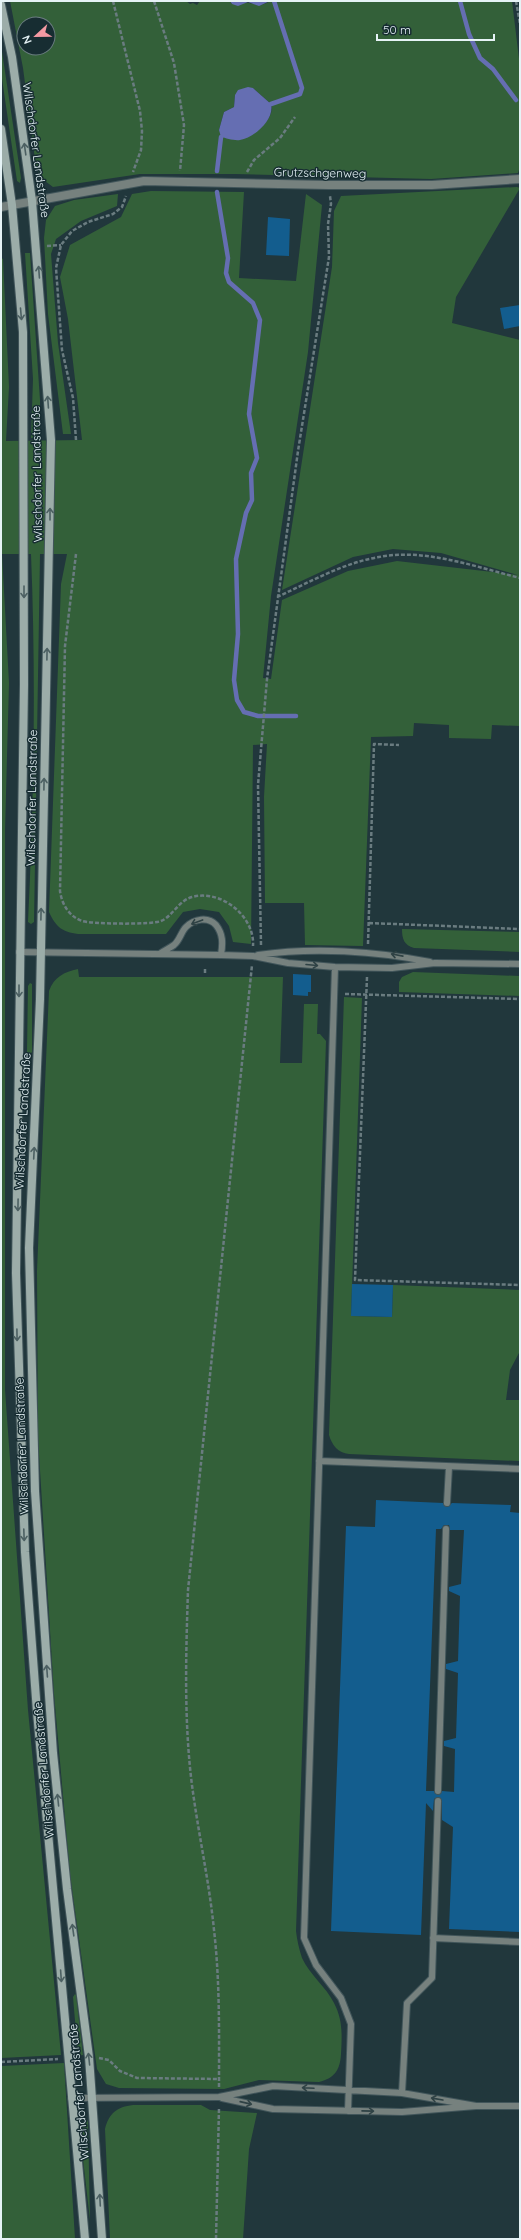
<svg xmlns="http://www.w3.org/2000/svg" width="521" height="2240" font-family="Quicksand,sans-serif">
<rect width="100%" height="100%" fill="#21373c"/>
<path fill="#336039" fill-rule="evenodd" d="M10,1h176l4,3 3,-1 4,2 3,-4h30l2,3c5,0 12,-2 17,-1 8,2 14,3 21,-2h242l8,66v100l-2,6 -87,6 -196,-5h-95l-87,13 -12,-9 -5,-11 -13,-99zM24,24h24v24h-24zM253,88l18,16c4,12 -9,23 -18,30l-34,-4 5,-18 10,-5 1,-12z
M1,45l20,133 -1,5 -3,-2 -16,-109z
M517,187l3,1 -64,109 -4,26 68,17v386l-28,-1 -1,14 -42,-1v-13l-35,-2 -1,13 -42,1 -8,209 -58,-1 -1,-42h-39l-1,-106 3,-53 -14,1 -2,199 -18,-2 -4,-16 -10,-14 -19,-3 -17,3 -17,22h-88c-16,-2 -22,-7 -29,-22l12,-328 6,-30h-65l7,129 -4,148v559l23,320 33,345 -60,3v-1800l2,1 6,128 -3,54 76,-1 -14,-121 -8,-42 10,-32 51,-28 11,-23 19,-3 93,1 -5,86 57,3 10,-87 16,11 -14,147 -37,244 -8,82 8,1 11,-79 66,-29 49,-10 121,14 -77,-22 -48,-4 -40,8 -71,33 50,-323 2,-56 7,-15z
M118,194l-1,12 -36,15 -25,18 -5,15 7,89 13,91h-8l-15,-120 -4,-76 2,-18 9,-14 19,-6z
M25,253h5l10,147v38h-9l2,-59z
M31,554h9l-6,368 -3,2 -3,-2c6,-122 8,-246 3,-368z
M402,929l118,3v20l-106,-4c-10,-3 -12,-9 -12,-19z
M78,969l1,8h204l-3,86h22l2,-59h14l-1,30h3l6,7 -30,890c1,9 3,18 6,27 8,17 24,29 32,45 9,17 8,33 7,51 -1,16 -6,24 -22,28l-60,-2 -35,9 -105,-1 -13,-4 -9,-15 -27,-195 -16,-180 -16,-256 -1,-167 12,-280c5,-14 15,-19 29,-22z
M413,972l107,4v20l-121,-4v-10l3,-5z
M30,983l2,1v68l-2,2 -3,-2 1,-66z
M344,997l18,1 -11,318 41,1 1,-32 127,5v61l-10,19 -4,30h14l-1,61 -170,-7c-11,-1 -17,-9 -20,-19z
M75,1994l1,1 7,60 -5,1 -5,-59z
M64,2063l11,176h-74v-173z
M133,2105h68l9,5 47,3 -8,36 -6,90h-133l-5,-110c4,-16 12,-22 28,-24z
M87,2120l1,2 2,98 -9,-78 2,-19z"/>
<path fill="#656eb2" d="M230,1h40l-11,5 -11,-4 -10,4 -6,-2z
M248,87l5,1 18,16c4,15 -17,34 -31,36 -6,1 -14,-2 -19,-3l-2,-7 5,-18 10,-5 1,-12 3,-5z"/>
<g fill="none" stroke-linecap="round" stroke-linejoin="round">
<path stroke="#656eb2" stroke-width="4.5" d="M460,1l9,33 11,24 13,11 23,31
M271,104l29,-10 2,-6 -28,-87
M217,171l4,-34
M217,192l11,66 -2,15 3,9 24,21 7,17 -11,94 8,44 -6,15 1,27 -6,13 -10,46 2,75 -4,46 3,20 7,12 14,4h38"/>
</g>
<path fill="#135d8e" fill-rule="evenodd" d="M268,217l22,2 -1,37 -23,-1z
M520,305v21l-16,3 -4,-21z
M293,974l18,1v17h-3v4l-15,-1z
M352,1284l41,1 -1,32 -41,-1z
M376,1500l67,3 4,4 5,-4 59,2 -1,7 10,1v419l-71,-3 4,-102 -11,-7v-19l-4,-4 -4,2 -1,12 -7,-8 -5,132 -90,-4 15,-405 29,1zM444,1525h5l1,5h14l-3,54 -12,3v4l11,5 -2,65 -12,3v5l12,4 -2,65 -12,3v5l11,3 -1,43 -12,-1 -4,4 -4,-4h-8l10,-262h5z"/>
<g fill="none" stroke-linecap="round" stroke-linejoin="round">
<g stroke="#41555a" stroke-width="8">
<path id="service" d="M19,952l202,3 32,1 35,7 47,4 57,1 43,-5 85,1
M161,953c4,-3 9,-5 13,-8 6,-5 7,-13 12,-18 8,-8 22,-11 30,-2 7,9 7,18 5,30
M258,955c55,-8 118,-4 172,7
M335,967l-31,971 12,27 25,33 10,26 -3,87
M319,1461l201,8
M447,1503l2,-36
M438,1791l8,-262
M433,1938l87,4
M402,2093l5,-90 25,-25 6,-177
M71,2098l148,-1 54,-11 129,7 74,13
M222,2098l51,11 129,3 74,-6h44"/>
</g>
<g stroke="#41555a" stroke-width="10">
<path id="minor" d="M1,207l143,-26 184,4h104l88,-6"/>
</g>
<g stroke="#41555a" stroke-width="10">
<path id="secondary" d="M1,5l11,52 20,144 19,239 -11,559 -11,249 6,243 18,262 14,136 22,168 13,182
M1,129l11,76 11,127 1,352 -8,589 9,279 12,160 48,527"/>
</g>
<path stroke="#6a7c80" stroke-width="2.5" stroke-dasharray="4 2" stroke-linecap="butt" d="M113,1l27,110 2,20 -1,19 -8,22
M154,1l20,62 10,62 -4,46
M516,1l4,23
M247,172l7,-12 26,-22 15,-21
M47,246l14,-1
M76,440l-3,-42 -11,-48 -6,-82 5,-23 11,-14 16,-9 25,-8 9,-7 4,-11
M76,554l-11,92 -5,245c2,14 9,25 22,30 9,3 70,4 79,0 12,-5 17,-20 31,-24 30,-8 63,20 61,49
M277,597c33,-15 66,-34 102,-40 46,-9 97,10 141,21
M369,923l151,6
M368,944l6,-200 25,1
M261,945l-3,-160 9,-106 31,-228 31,-194 -1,-33 3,-20 -1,-8
M205,969v4
M367,977l-12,303 165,5
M345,994l175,5
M99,2058l10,2 11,11 17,7 82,1
M1,2062l57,-3
M219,2087c0,-53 1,-105 -5,-157 -5,-51 -17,-102 -23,-153 -7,-62 -5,-125 -3,-187l64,-625
M216,2239l3,-131"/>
<use href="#service" stroke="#76817e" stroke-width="6"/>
<use href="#minor" stroke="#76817e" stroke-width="8"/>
<use href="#secondary" stroke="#9cada9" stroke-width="8"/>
</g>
<defs><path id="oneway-shaft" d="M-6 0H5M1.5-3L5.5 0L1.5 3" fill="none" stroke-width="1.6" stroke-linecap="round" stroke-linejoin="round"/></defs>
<g stroke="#4c6062">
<use href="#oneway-shaft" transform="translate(25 149) rotate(-98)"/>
<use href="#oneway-shaft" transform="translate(39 272) rotate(-94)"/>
<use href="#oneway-shaft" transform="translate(21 314) rotate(85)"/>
<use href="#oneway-shaft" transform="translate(48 402) rotate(-94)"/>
<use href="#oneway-shaft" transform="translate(50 514) rotate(-90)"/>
<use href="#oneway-shaft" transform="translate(24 592) rotate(90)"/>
<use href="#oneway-shaft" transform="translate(47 654) rotate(-89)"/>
<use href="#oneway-shaft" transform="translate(44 784) rotate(-89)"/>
<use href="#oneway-shaft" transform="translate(41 914) rotate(-89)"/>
<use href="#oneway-shaft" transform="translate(19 991) rotate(90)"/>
<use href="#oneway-shaft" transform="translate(34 1153) rotate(-87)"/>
<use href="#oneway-shaft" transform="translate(18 1205) rotate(91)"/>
<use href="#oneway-shaft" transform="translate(17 1335) rotate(89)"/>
<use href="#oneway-shaft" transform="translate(24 1535) rotate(88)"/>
<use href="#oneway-shaft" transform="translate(47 1671) rotate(-94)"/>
<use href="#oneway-shaft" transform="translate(58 1800) rotate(-96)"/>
<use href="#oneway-shaft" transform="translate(73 1930) rotate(-98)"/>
<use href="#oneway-shaft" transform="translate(61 1976) rotate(86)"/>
<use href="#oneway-shaft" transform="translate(89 2059) rotate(-96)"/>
<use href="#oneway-shaft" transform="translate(100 2200) rotate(-93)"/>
</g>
<g stroke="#2f4245">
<use href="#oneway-shaft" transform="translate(197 922) rotate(160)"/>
<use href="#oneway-shaft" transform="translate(397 955) rotate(-169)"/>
<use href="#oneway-shaft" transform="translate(312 965) rotate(5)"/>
<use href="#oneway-shaft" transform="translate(308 2088) rotate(-177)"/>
<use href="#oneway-shaft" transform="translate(437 2099) rotate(-170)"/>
<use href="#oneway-shaft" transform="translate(246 2103) rotate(13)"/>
<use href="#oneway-shaft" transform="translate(368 2111) rotate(1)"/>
</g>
<g text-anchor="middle" stroke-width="3" stroke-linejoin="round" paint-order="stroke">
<g font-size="12" fill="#e6f3f6" stroke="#172d32">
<text transform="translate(36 150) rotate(82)" y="4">Wilschdorfer Landstraße</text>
<text transform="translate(320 173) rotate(1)" y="4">Grutzschgenweg</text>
<text transform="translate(37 474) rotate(-91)" y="4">Wilschdorfer Landstraße</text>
<text transform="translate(32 798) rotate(-89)" y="4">Wilschdorfer Landstraße</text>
<text transform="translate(23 1121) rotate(-87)" y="4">Wilschdorfer Landstraße</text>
<text transform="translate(22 1446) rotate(-92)" y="4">Wilschdorfer Landstraße</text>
<text transform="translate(44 1770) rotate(-95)" y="4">Wilschdorfer Landstraße</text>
<text transform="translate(79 2092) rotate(-95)" y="4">Wilschdorfer Landstraße</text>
</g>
</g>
<rect width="521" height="2240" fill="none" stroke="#e6f3f6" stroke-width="4"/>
<g transform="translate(36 36) rotate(248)"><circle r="19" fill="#172d32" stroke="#6a7c80"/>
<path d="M0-3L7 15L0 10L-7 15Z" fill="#f49aa3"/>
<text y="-6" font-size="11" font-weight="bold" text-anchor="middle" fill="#e6f3f6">N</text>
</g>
<path d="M377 34v6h117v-6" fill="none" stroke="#e6f3f6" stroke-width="2"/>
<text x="383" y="34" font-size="12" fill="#e6f3f6" stroke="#172d32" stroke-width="3" paint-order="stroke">50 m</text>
</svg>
